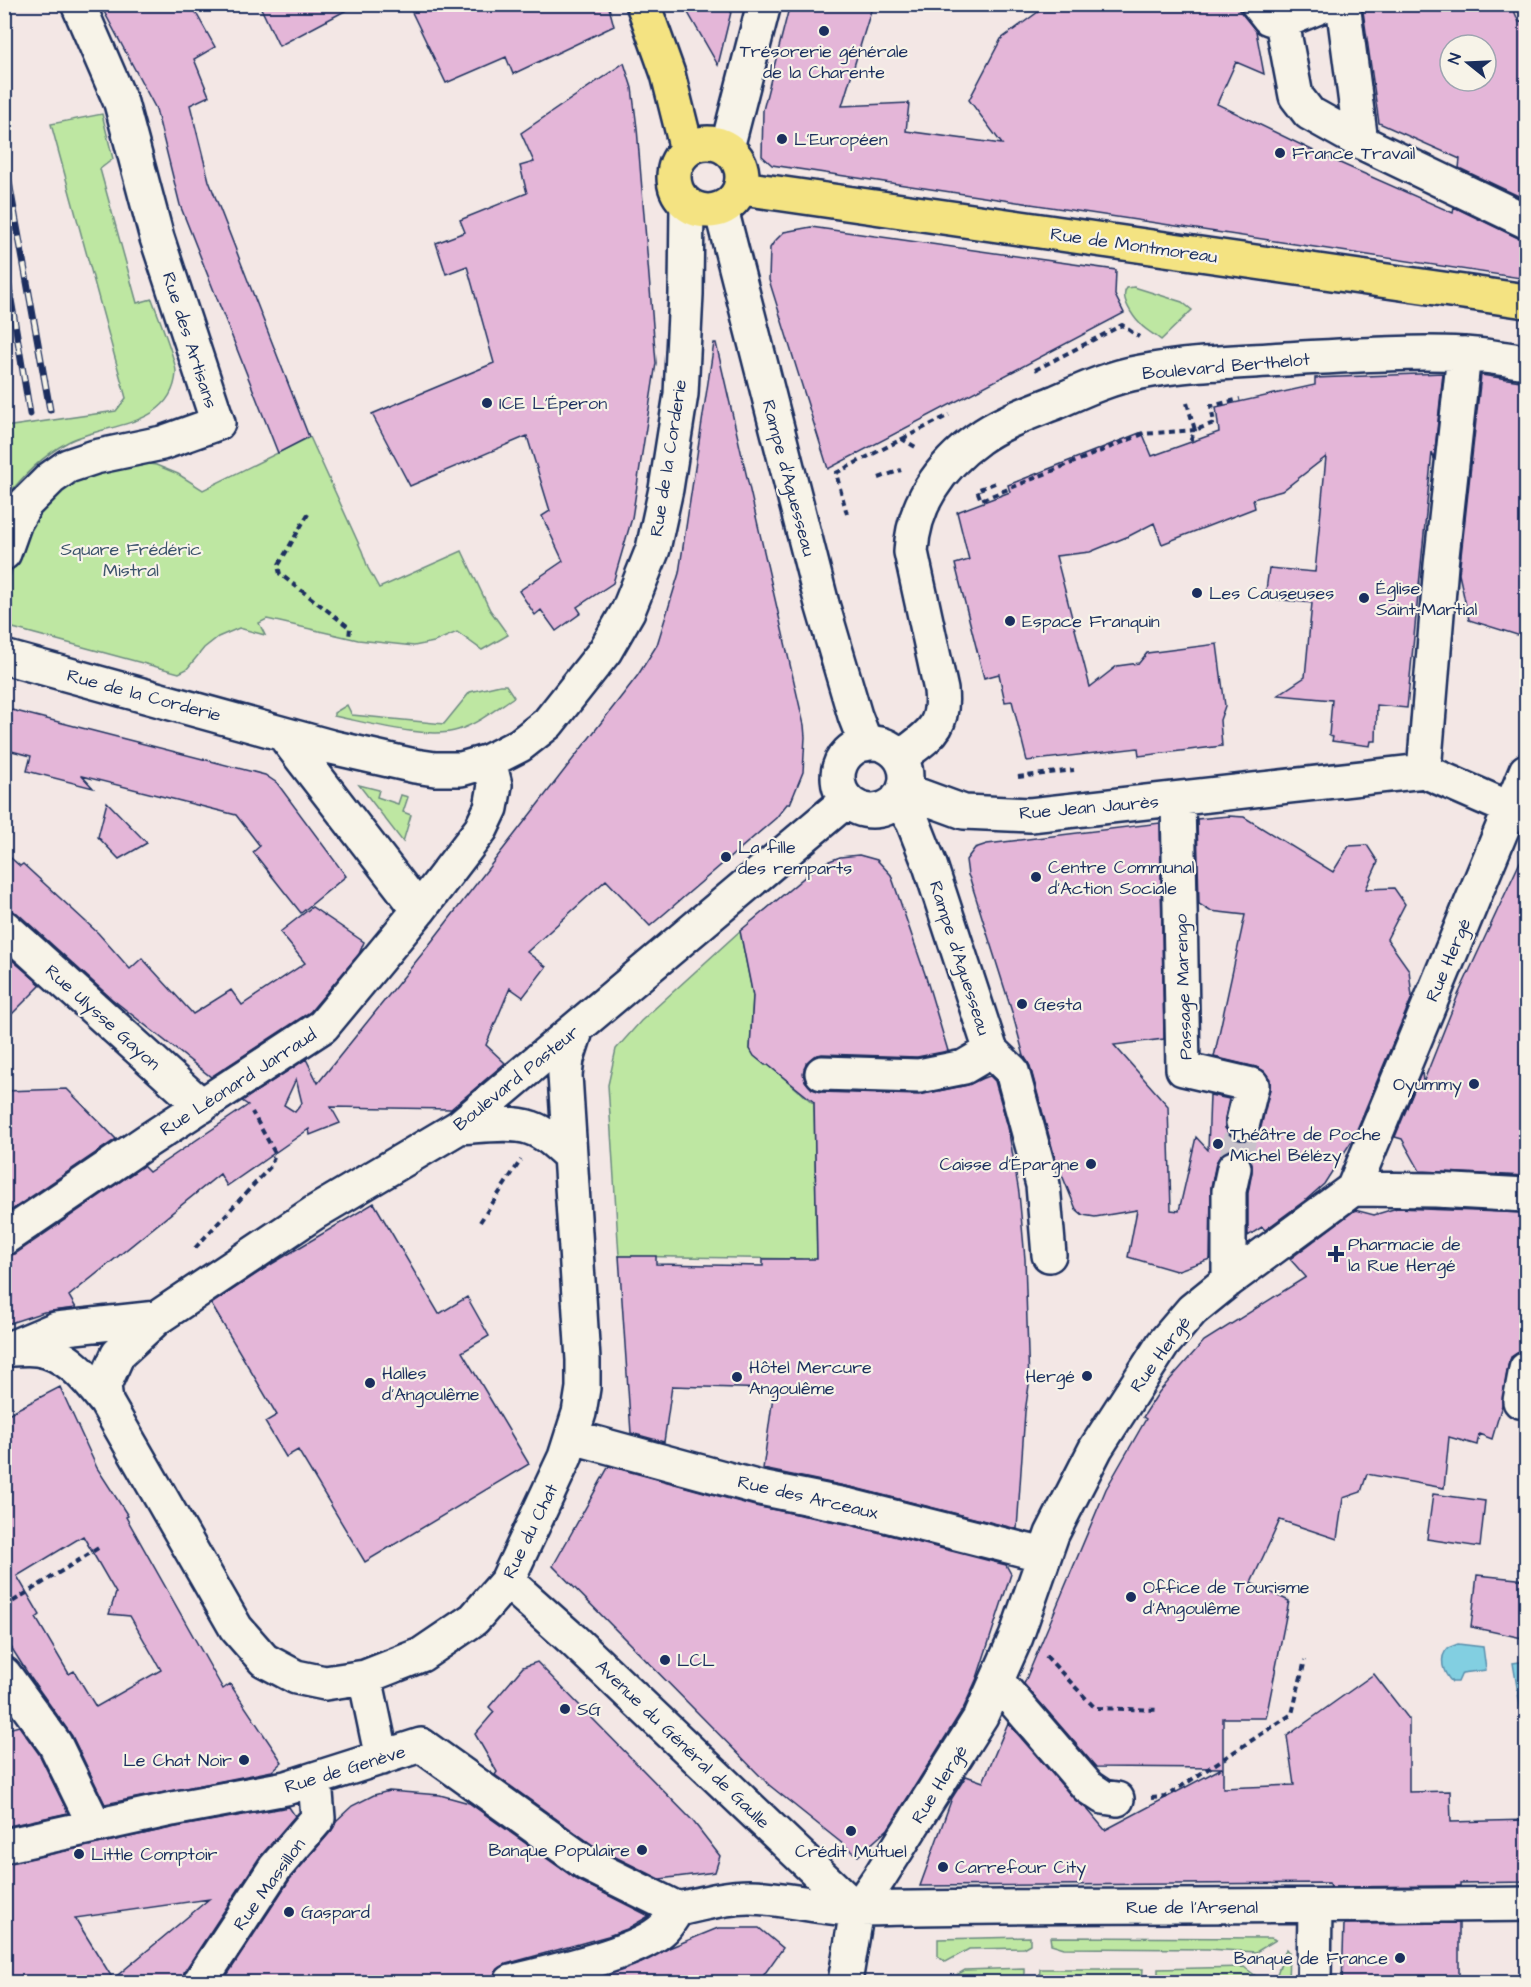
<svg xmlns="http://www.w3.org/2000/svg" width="1531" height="1987" font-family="'Architects Daughter',sans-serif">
<rect width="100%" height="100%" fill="#f3e7e5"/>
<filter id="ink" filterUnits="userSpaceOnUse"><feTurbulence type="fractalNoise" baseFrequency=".0167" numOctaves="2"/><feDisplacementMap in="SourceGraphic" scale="12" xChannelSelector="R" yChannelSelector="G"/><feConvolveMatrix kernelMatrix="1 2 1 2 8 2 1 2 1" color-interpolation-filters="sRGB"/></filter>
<g filter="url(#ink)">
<path fill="#bee7a2" stroke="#6c8b80" stroke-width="1.5" d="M102,114l11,45 -13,10 37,134 15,-4c5,14 25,63 24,74 -4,55 -71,50 -108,69 -26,14 -45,34 -63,57v-72l111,-16 10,-13 -75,-274z
M1134,287l48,15 10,8 -31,30c-6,-5 -14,-9 -20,-15 -8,-8 -22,-28 -14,-37z
M310,437l52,114 6,17 11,20 83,-37 28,59 18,25 -26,15 -25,-18 -23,10 -20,4 -56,-6 -91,-21 -8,4 6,12 -26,-7 -21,9 -14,11 -17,21 -8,4 -166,-45 -8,-6v-28l20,-68 55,-58 50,-7 26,4 22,9 25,16z
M500,685h6l8,12c-18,12 -35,26 -56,33 -29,10 -93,-8 -124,-14v-3l13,-8 5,10 92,9 26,-32z
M359,785l20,5 -2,7 21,7 3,-9 7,2 -5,15 8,3 -8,27z
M740,931l13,64 -3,54 64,55 3,162 -16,-7 -182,-3 -11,-171 8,-36 25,-28z
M1030,1937v7l-7,4 -54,1 -23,13 -8,-5v-18z
M1050,1937l221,1 5,2 -20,12 -48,-3 -144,-1 -13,-4z
M1286,1949l3,4 -1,29h-12l1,-8z
M1244,1967l16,12v3h-102v-13z
M1024,1968v14h-79l20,-12z
M1040,1969h103l-1,13h-103z"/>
<path fill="#82cfe1" stroke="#598fad" stroke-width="1.5" d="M1458,1644l25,3 3,23 -24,3 -4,9h-6c-9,-9 -14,-24 -4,-34z
M1526,1661v55l-4,1 -9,-54z"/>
<path fill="#e4b6d8" stroke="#1b2f5e" stroke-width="1.5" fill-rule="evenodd" d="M100,4h91l24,43 -21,12 15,37 -19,9 19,76 100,256 -31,16 -98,-248 -24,-96z
M259,4h99l-79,42z
M408,4h200l6,22 -101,48 -7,-17 -60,26z
M683,4h50l-15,61z
M790,4h83l-31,102 67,-3 -3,28 96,13 -33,-44 32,-61 48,-35h185l22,27 8,43 -28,-12 -19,42 107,52 129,57 1,-6 64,31 9,2v39l-755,-114 -10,-9 1,-46z
M1362,4h149l8,18 8,-4v182l-68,-32 1,-9 -81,-36zM1450,45h36v36h-36z
M624,63l8,25 5,40 19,235 -24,155 -19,65 -36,24 4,6 -25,18 -15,-21 -6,5 -16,-24 44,-30 -21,-45 8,-5 -23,-75 -117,50 -38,-72 122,-51 -27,-97 -21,8 -10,-31 29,-11 -5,-12 67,-27 -7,-27 14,-4 -13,-29z
M811,227l305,43 -1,25 9,18 -296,156 -59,-189 1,-32 4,-6 10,-10z
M714,343h2l88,382 1,12 -2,35 -13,32h-3l-11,14 -126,108 -44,-46 -79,72 19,15 -23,30 -13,-9 -24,57 19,18 -54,46 -120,-2 9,16 -30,12 -1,-6 -82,57 -7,-12 -151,122 7,12 -32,4 -40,13v-68l11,-3 128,-88 6,6 99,-67 -6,-4 64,-42 12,24 104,-129 216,-279 19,-30 22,-72zM296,1079l6,24 -7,9 -11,-7z
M1443,373l-9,86 -2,-7 -25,256 -30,-3 -1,36h-5l-1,5 -38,-5 1,-4 -4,-1 3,-36 -54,-5 27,-18 7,-74 -47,-5 4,-30 46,4 11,-115 -44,34 -29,8 2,9 -93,36 -8,-21 -25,13 -39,16 -34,4 34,131 27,-21 22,-3 8,-10 70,-9 8,62 -5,14 2,26 -83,10 -1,-8 -111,13 -15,-60 -7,1 -6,-28 -15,4 -29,-114 14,-4 -12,-48 53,-20 -2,-7 134,-53 10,24 67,-24 -3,-25 99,-22v-7z
M1481,375l46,7v256l-58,-18 -10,-46z
M4,708l261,67 12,8 69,93 -45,37 -48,-61 7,-6 -24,-31 -154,-39 11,12 -66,-17 4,-15 -27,-7z
M107,802l40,41 -28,16 -21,-22z
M1229,816l15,1 89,55 16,-26 18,-1 11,17 -12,27 28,-1 11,16 -18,35 22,31 3,27 -59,142 -29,45 -17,15 -42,31 -3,-3 -14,9v-43l4,-21v-9l-5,-8 -8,-5h-11l-8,6 -4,7 -5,24 -1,72 -34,12 -48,-14 9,-47 -42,7 -12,-2 -7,-6 -21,-51 -25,-92 -6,-10 -12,-44 -42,-133 -2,-4 -2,-15 9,-12 12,-4 173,-21 4,216 -50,6 54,61 3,104 8,1 17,-74 12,13 2,-55 19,4 -4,19v10l6,8 8,4h9l8,-5 5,-8 9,-38v-10l-6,-8 -8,-4 -42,-10 31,-142 -35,-4 -11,-7 -2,-85z
M1527,847v329l-107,-5 -18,-32 -7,-2 27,-66 1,12 35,-88z
M4,852l16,14 3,-2 75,69 32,36 12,-11 51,56 38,-24 11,15 63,-42 -25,-31 32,-25 52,35 -5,12 -49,58 -99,65 -99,-78 -95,-86 -13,-4z
M859,855l18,5 14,15 34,99 23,77 -31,6 -95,-3 -8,2 -8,7 -3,10 2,8 7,8 9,3 98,3 49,-10 15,-7 7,-2 5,5 13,46 11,66 6,66 4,126 -4,27 -8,117 -162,-41 -92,-19 11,-80 -102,-3 -8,56 -33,-9 -12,-177h37v8l107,2v-7h54l-3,-157 -46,-37h-3l-11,-9 -4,-7 3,-53 -13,-65 79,-66 21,-8z
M4,953l37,32 -37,37z
M67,1089l49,50 -112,76v-124z
M374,1203l65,111 28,-17 22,39 -27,16 67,112 -164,98 -67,-112 -12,7 -21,-35 12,-7 -66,-111 59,-39z
M1397,1208l130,5v103l-8,36 -8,5 -3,9 -6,39 -10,34 -13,-5 -2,11 -28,-8 -5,51 -77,-14 -6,18 -18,6 -6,41 -57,-19 -29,63 38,18 -23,117h-43v70l71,-3 -7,-49 87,-62 35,45v73l41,-1 1,31 76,-2v62l-67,1v3h-17l-112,1 -2,-4 -409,3 32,-88 14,-22 17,6 25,-59 66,76 14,11 17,20 117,-62 -126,-1 -72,-83 82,-195 40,-70 -3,-2 16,-25 45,-51 102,-64 -16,-18 65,-49 19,5z
M60,1387l37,81 31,48 -2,1 97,172 7,-5 52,78 -10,9 -167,33 -33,-68 -42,-59 -26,-41v-220zM83,1536l33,57 -7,21 21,2 31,54 -65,37 -22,-36 -5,3 -33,-56 4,-3 -23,-39z
M609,1466l146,40 91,18 160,41 5,9 -34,104 -13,29 -76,122 -30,27 -89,-71 -216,-219z
M1433,1494l52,7 -5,46 -53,-8z
M1477,1575l50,5v59l-56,-12z
M537,1662l155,158 28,36 -5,16 -55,7 -63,-31 -102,-73 2,-3 -22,-38 19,-22 -5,-5 34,-40z
M19,1726l20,28 29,59 -64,14v-97z
M389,1791l51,4 29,8 107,76 73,37 -22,13 -19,7 -102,28 -8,5 -5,7v7h-271l68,-104 42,-49 4,-9 16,-15 22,-11z
M289,1807l6,9 -36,42 -75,114 -2,11h-178v-119l172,-37zM209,1899l-96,80 -38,-61z
M1459,1923v60h-117l2,-59z
M718,1928h41l24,20 -25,35h-173l56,-20 28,-15z"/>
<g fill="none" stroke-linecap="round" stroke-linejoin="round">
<path stroke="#c8c2ca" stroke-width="33" stroke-dasharray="33 16" stroke-linecap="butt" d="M1234,1168l9,-46"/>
<g stroke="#1b2f5e" stroke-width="38">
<path id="minor" d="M1258,4l11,14 13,4 44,-18
M1343,4l18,138
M1282,22l14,74 13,17 52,29 165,79
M727,148l37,-144
M721,209l101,395 33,112 11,28
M4,553l11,-31 11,-19 25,-25 17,-12 27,-9 67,-14 56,-20 -61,-185 -36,-135 -43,-99
M4,657l327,90 84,19 20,3h26l28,-8 31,-16 28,-22 57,-72 23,-40 25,-62 13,-60 15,-95 5,-100 1,-90
M283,734l136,176
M838 777a34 34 0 1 1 68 0a34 34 0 1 1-68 0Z
M900,758c28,-23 45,-28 41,-68l-30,-138c2,-47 29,-86 67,-113 21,-16 53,-27 78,-37 27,-12 55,-25 85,-30 48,-9 97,-10 145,-13 57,-3 121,-8 177,-5 21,1 43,5 63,8
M1424,771l17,-206 23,-211
M904,790l60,22 66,3 394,-44 87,38
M898,798l15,24 17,43 61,186 21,20 31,114 6,70
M1178,799l5,270 69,16 -9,37
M4,927l198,179
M822,1073l97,3 45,-9 27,-16
M459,1127c21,-1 53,-6 72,1 15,5 27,17 39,28
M1353,1189l83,1 90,5
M4,1238l143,-97 176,-115 96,-116 62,-81 10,-21 4,-23 -6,-24
M1229,1280v-89l5,-23
M13,1347l43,-18 101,-11
M9,1349c9,0 19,-1 28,0 31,4 51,31 69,53l130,226 28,32 32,17 29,6 40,-6 56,-22 53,-36 33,-38 58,-124 14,-44 4,-25v-28l-18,-285 2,-16 9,-28
M1520,1401l6,-32
M106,1402l-2,-17 14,-31 39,-36 157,-105 145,-86 388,-327
M573,1437l187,51 90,18 194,49
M507,1581l65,58 285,271
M4,1674l51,70 40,82
M365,1677l17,81
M997,1681l91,106 15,10 14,2
M4,1846l168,-37 114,-21 135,-43 166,119 91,45
M200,1982l75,-114 43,-50 -3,-38
M511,1982c38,-10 127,-28 153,-54 5,-5 9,-13 14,-19 23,-5 47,-12 71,-12 37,0 75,13 112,12 222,-5 444,-2 665,-5
M845,1982l12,-72 22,-32 102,-162 35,-79 36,-103 44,-86 67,-104 29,-34 37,-30 124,-91 173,-418
M1314,1982l1,-75"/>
</g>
<g stroke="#1b2f5e" stroke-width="38">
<path id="major" d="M643,4l25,70 19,76
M674 177a34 34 0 1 1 68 0a34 34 0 1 1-68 0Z
M742,188l784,113"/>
</g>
<path stroke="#1b2f5e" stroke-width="4" stroke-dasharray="6 4.5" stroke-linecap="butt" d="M1035,370l87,-45 17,12
M1187,403l8,27 19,-7 -3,-17 29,-7
M902,439l47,-24
M879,478l22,-8
M995,483l-18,7 4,10 162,-66 52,-4 -5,12
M308,514l-30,52 2,8 70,54 -1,10
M847,514l-11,-41 66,-34 17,10
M1018,777l56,-7
M480,1222l41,-62
M195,1248l76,-82 4,-13 -23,-41
M4,1607l96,-60
M1046,1656l49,52 65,2
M1151,1798l14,-1 127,-83 13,-54"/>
<use href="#minor" stroke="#f7f3e8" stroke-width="33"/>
<use href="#major" stroke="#f4e382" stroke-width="33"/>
<g stroke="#1b2f5e" stroke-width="7">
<path id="rail" d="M4,154l46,256
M4,257l26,157"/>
</g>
<use href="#rail" stroke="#f7f3e8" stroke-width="4.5" stroke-dasharray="14" stroke-linecap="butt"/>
</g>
</g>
<g fill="#1b2f5e" stroke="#f7f3e8" stroke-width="2">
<circle cx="824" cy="31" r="6"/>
<circle cx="782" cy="139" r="6"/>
<circle cx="1280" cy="153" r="6"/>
<circle cx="487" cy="403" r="6"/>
<circle cx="1197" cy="593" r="6"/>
<circle cx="1364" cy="598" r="6"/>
<circle cx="1010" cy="621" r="6"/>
<circle cx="726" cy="857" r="6"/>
<circle cx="1036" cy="877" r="6"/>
<circle cx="1022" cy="1004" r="6"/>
<circle cx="1474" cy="1084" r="6"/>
<circle cx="1218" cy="1144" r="6"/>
<circle cx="1091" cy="1164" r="6"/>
<path d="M1333 1245h6v6h6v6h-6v6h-6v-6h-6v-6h6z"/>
<circle cx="1087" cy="1376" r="6"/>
<circle cx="737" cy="1377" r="6"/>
<circle cx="370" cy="1383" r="6"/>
<circle cx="1131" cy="1597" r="6"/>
<circle cx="665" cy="1660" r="6"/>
<circle cx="565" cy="1709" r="6"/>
<circle cx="244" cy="1760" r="6"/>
<circle cx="851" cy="1831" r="6"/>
<circle cx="642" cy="1850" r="6"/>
<circle cx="79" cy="1854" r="6"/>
<circle cx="943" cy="1867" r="6"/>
<circle cx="289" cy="1912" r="6"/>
<circle cx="1400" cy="1958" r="6"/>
</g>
<g text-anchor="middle" stroke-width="4.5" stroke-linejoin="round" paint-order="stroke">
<g font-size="18" fill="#1b2f5e" stroke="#f7f3e8" text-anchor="start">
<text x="824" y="57" text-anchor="middle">Trésorerie générale<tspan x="824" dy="21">de la Charente</tspan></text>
<text x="794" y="145">L'Européen</text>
<text x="1292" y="159">France Travail</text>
<text x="499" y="409">ICE L’Éperon</text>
<text x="1376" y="594">Église<tspan x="1376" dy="21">Saint-Martial</tspan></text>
<text x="1209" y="599">Les Causeuses</text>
<text x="1022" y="627">Espace Franquin</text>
<text x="738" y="853">La fille<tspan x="738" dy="21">des remparts</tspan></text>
<text x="1048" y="873">Centre Communal<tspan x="1048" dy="21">d'Action Sociale</tspan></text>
<text x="1034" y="1010">Gesta</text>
<text x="1462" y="1090" text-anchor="end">Oyummy</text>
<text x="1230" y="1140">Théâtre de Poche<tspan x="1230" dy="21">Michel Bélézy</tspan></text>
<text x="1079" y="1170" text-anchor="end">Caisse d'Épargne</text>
<text x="1348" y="1250">Pharmacie de<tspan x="1348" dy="21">la Rue Hergé</tspan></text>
<text x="749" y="1373">Hôtel Mercure<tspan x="749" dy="21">Angoulême</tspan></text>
<text x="382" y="1379">Halles<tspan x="382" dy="21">d'Angoulême</tspan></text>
<text x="1075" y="1382" text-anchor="end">Hergé</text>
<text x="1143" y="1593">Office de Tourisme<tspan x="1143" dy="21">d'Angoulême</tspan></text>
<text x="677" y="1666">LCL</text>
<text x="577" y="1715">SG</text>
<text x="232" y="1766" text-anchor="end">Le Chat Noir</text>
<text x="630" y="1856" text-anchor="end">Banque Populaire</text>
<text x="851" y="1857" text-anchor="middle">Crédit Mutuel</text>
<text x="91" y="1860">Little Comptoir</text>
<text x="955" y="1873">Carrefour City</text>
<text x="301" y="1918">Gaspard</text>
<text x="1388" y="1964" text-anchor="end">Banque de France</text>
</g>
<g font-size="18" fill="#1b2f5e" stroke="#f7f3e8">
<text transform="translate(1134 245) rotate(8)" y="6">Rue de Montmoreau</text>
<text transform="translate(190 340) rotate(72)" y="6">Rue des Artisans</text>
<text transform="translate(1226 366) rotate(-5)" y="6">Boulevard Berthelot</text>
<text transform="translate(668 458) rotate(-81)" y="6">Rue de la Corderie</text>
<text transform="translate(789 478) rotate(75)" y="6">Rampe d'Aguesseau</text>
<text transform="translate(144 695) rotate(15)" y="6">Rue de la Corderie</text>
<text transform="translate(1089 807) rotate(-5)" y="6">Rue Jean Jaurès</text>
<text transform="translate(960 958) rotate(72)" y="6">Rampe d'Aguesseau</text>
<text transform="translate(1448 960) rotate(-67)" y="6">Rue Hergé</text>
<text transform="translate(1183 987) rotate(-92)" y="6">Passage Marengo</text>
<text transform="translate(103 1017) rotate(42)" y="6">Rue Ulysse Gayon</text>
<text transform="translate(516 1078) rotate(-39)" y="6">Boulevard Pasteur</text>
<text transform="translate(238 1082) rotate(-33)" y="6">Rue Léonard Jarraud</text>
<text transform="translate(1160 1354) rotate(-54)" y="6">Rue Hergé</text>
<text transform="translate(808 1497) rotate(13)" y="6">Rue des Arceaux</text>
<text transform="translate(530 1531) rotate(-64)" y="6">Rue du Chat</text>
<text transform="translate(683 1744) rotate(44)" y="6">Avenue du Général de Gaulle</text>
<text transform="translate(345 1769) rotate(-17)" y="6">Rue de Genève</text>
<text transform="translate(939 1784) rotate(-58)" y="6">Rue Hergé</text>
<text transform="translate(269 1884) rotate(-54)" y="6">Rue Massillon</text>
<text x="1192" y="1913">Rue de l'Arsenal</text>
</g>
<g font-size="18" fill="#3c546c" stroke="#f7f3e8">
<text x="131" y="555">Square Frédéric<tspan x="131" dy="21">Mistral</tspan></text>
</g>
</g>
<rect width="1531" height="1987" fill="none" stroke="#f7f3e8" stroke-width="24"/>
<rect x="12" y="12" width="1507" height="1963" fill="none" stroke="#1b2f5e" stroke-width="2" filter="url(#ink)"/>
<g transform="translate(1468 63) rotate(288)"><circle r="28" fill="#f7f3e8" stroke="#9fa5b1" stroke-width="1.5"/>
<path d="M0-4.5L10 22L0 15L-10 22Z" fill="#1b2f5e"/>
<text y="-9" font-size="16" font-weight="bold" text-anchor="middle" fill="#1b2f5e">N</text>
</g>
</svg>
